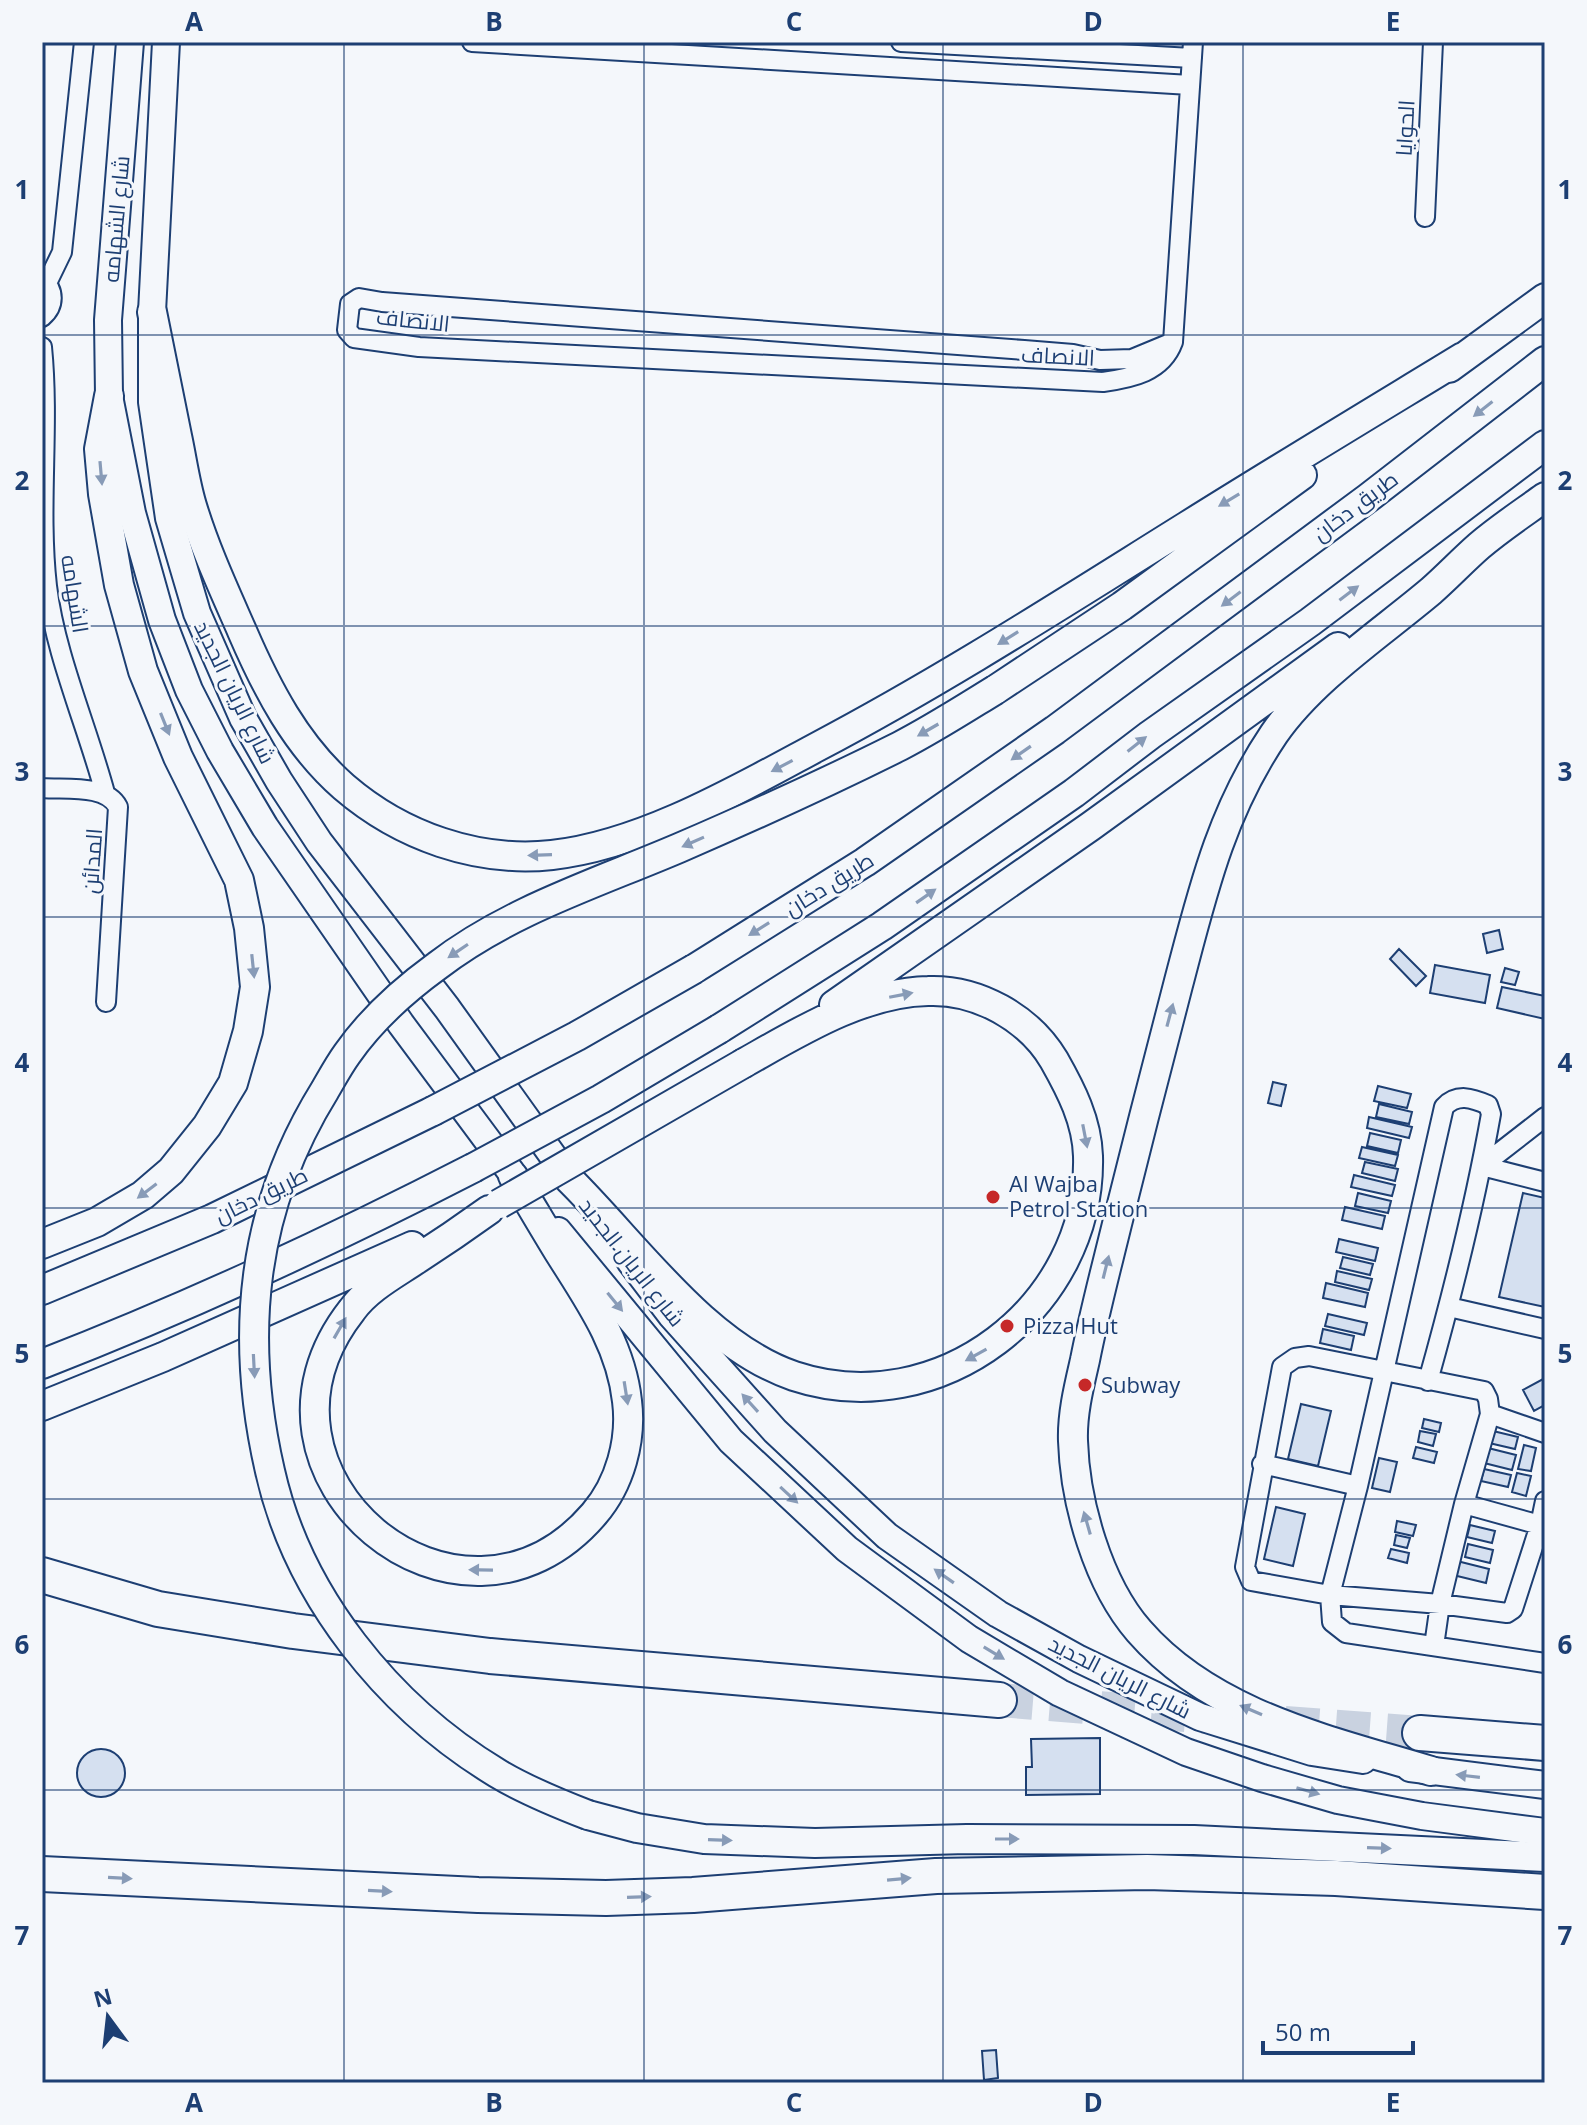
<svg xmlns="http://www.w3.org/2000/svg" width="1587" height="2125" font-family="'Open Sans',Cairo,sans-serif">
<rect width="100%" height="100%" fill="#f4f7fb"/>
<path fill="#d5e0f0" stroke="#1d3f73" stroke-width="2" d="M1499,930l4,19 -16,4 -4,-19z
M1399,949l27,27 -10,10 -26,-27z
M1435,965l55,10 -5,28 -55,-10z
M1505,968l14,4 -4,13 -14,-3z
M1502,987l43,9v23l-48,-11z
M1273,1082l13,3 -5,21 -13,-3z
M1378,1086l33,8 -4,14 -33,-7z
M1379,1104l33,8 -3,12 -33,-7z
M1369,1117l43,10 -3,11 -42,-10z
M1370,1133l31,7 -3,13 -31,-7z
M1362,1147l36,8 -3,11 -36,-8z
M1365,1162l33,7 -3,12 -33,-8z
M1354,1175l41,10 -3,11 -41,-9z
M1358,1193l33,8 -3,12 -33,-7z
M1523,1193l22,5v109l-46,-10z
M1345,1207l40,9 -3,13 -40,-9z
M1339,1239l39,9 -3,13 -39,-9z
M1343,1257l30,7 -3,11 -30,-7z
M1337,1271l35,8 -3,11 -34,-8z
M1326,1283l42,10 -3,14 -42,-9z
M1328,1314l39,9 -3,12 -39,-9z
M1323,1329l31,7 -3,14 -31,-7z
M1545,1378v27l-11,6 -11,-21z
M1301,1404l30,7 -13,55 -30,-7z
M1424,1419l17,4 -2,9 -17,-4z
M1420,1431l16,3 -3,12 -15,-4z
M1493,1431l25,6 -3,12 -26,-6z
M1524,1445l12,3 -5,23 -13,-2z
M1416,1447l21,5 -3,11 -21,-5z
M1488,1448l28,7 -4,15 -28,-7z
M1379,1458l18,4 -7,30 -18,-4z
M1484,1469l27,6 -3,12 -27,-6z
M1517,1473l14,3 -5,20 -14,-4z
M1276,1507l29,7 -12,52 -29,-7z
M1397,1521l19,4 -3,11 -18,-4z
M1470,1525l25,6 -3,12 -25,-6z
M1396,1535l14,3 -3,10 -13,-3z
M1468,1544l25,6 -3,13 -25,-6z
M1391,1549l18,4 -2,10 -19,-5z
M1457,1561l32,8 -3,14 -33,-8z
M1100,1738v56l-74,1v-28h6l-1,-28z
M77 1773a24 24 0 1 1 48 0a24 24 0 1 1-48 0Z
M996,2050l2,28 -14,2 -2,-29z"/>
<g fill="none" stroke-linecap="round" stroke-linejoin="round">
<path stroke="#c9d2e0" stroke-width="34" stroke-dasharray="34 17" stroke-linecap="butt" d="M999,1700l209,17
M1285,1723l135,10"/>
<g stroke="#1d3f73" stroke-width="22">
<path id="minor" d="M472,42l718,43
M901,42l291,16
M1425,217l8,-175
M42,279c13,11 13,27 0,38
M47,283l15,-31 22,-210
M1173,342l-41,17 -32,1 -27,-6 -49,-4 -642,-48 -23,-4 -9,6 -3,26 7,8 65,9 684,35c29,-4 59,-10 70,-40l20,-300
M42,347c8,80 -4,160 5,239 8,68 40,140 58,207
M42,788c24,2 64,-4 76,19l-12,195
M1482,1166l63,-49
M1482,1166l63,16
M1449,1307l96,22
M1428,1381c25,-89 47,-177 63,-267l-3,-9c-16,-7 -31,-12 -44,2l-86,379 -28,109 2,27 14,11 199,30
M1490,1414l55,19
M1262,1464l96,22
M1464,1504l76,21 5,-24
M1434,1646l6,-42 24,-100 26,-90 -2,-15 -4,-8 -175,-35 -14,2 -13,9 -37,200 6,14 79,14 110,9 67,9 6,-4 27,-84"/>
</g>
<g stroke="#1d3f73" stroke-width="30">
<path id="secondary" d="M130,42l-22,278 1,76 23,117 30,107 27,70 31,61 45,76 136,197 110,148
M166,42l-14,270v90l17,116 28,95 46,105 36,63 40,61 128,166 126,176
M558,1231l173,210 116,108 122,90 91,54 126,59 76,26 76,22 84,16 123,16
M630,1261l41,54 104,116 112,105 111,78 81,45 121,58 112,35 51,8
M1410,1768l135,17"/>
</g>
<g stroke="#1d3f73" stroke-width="32">
<path id="primary" d="M152,312c8,41 17,83 25,124 5,23 8,47 15,70 13,43 32,84 50,125 25,58 54,114 102,156 57,49 133,76 208,68 90,-10 185,-65 265,-108 127,-67 248,-145 370,-221 91,-57 184,-113 276,-169
M1449,368l96,-70
M995,690l127,-84 180,-131
M694,969l171,-107 190,-132 313,-232 177,-137
M834,1005l257,-179 247,-179
M719,1029l163,-103 192,-133 76,-58 160,-113 235,-177
M569,1179c65,64 136,167 225,197 144,48 298,-69 294,-220 -1,-35 -17,-66 -34,-96 -25,-42 -76,-71 -126,-69 -65,1 -129,41 -184,72
M489,1210c-25,18 -50,35 -75,51 -21,14 -47,28 -62,49 -129,164 108,360 242,204 26,-30 38,-74 33,-113 -6,-56 -38,-101 -67,-147 -16,-26 -31,-52 -47,-78
M42,1244l55,-22 46,-27 28,-24 36,-45 26,-43 15,-52 7,-44 -6,-59 -10,-48 -61,-123 -35,-86 -24,-86 -16,-91 -4,-45 10,-53
M42,1290l170,-71 221,-108
M42,1364c147,-57 291,-124 431,-196
M42,1406l121,-49 249,-111
M1431,1771c-102,-31 -219,-56 -292,-140 -41,-47 -64,-128 -66,-190 -1,-27 6,-55 12,-81 9,-46 21,-91 32,-136 20,-80 40,-159 61,-239 24,-91 42,-171 96,-251 38,-55 106,-100 157,-143 17,-15 32,-31 48,-45 21,-18 44,-33 66,-49
M588,1815l49,13 67,11 111,4 152,-4 227,1 351,17"/>
</g>
<g stroke="#1d3f73" stroke-width="38">
<path id="motorway" d="M42,1575l116,34 135,22 197,25 509,44
M1420,1733l125,10
M42,1874l436,21 128,3 87,-3 243,-19 211,-4 189,6 209,14"/>
</g>
<use href="#minor" stroke="#f4f7fb" stroke-width="18"/>
<use href="#secondary" stroke="#f4f7fb" stroke-width="26"/>
<use href="#primary" stroke="#f4f7fb" stroke-width="28"/>
<use href="#motorway" stroke="#f4f7fb" stroke-width="34"/>
<g stroke="#1d3f73" stroke-width="32" stroke-linecap="butt">
<path id="primary-bridge" d="M433,1111l144,-75 117,-67
M473,1168l128,-69 118,-70
M499,1204l245,-141
M588,1815c-31,-12 -63,-25 -91,-42 -109,-66 -199,-177 -227,-302 -31,-135 -19,-262 55,-381 7,-12 14,-25 22,-36 23,-33 57,-64 90,-88 71,-55 160,-83 242,-118 74,-32 149,-66 221,-102 33,-17 64,-37 95,-56"/>
</g>
<use href="#primary-bridge" stroke="#f4f7fb" stroke-width="28"/>
</g>
<defs><path id="oneway-solid" d="M-6-.8H1V-3.2L6.5 0L1 3.2V.8H-6Z" transform="scale(2)"/></defs>
<g fill="#889bb7">
<use href="#oneway-solid" transform="translate(1483 409) rotate(142)"/>
<use href="#oneway-solid" transform="translate(101 473) rotate(85)"/>
<use href="#oneway-solid" transform="translate(1229 500) rotate(149)"/>
<use href="#oneway-solid" transform="translate(1349 593) rotate(-37)"/>
<use href="#oneway-solid" transform="translate(1231 599) rotate(143)"/>
<use href="#oneway-solid" transform="translate(1008 638) rotate(148)"/>
<use href="#oneway-solid" transform="translate(165 724) rotate(68)"/>
<use href="#oneway-solid" transform="translate(928 730) rotate(150)"/>
<use href="#oneway-solid" transform="translate(1137 744) rotate(-38)"/>
<use href="#oneway-solid" transform="translate(1021 753) rotate(145)"/>
<use href="#oneway-solid" transform="translate(782 766) rotate(152)"/>
<use href="#oneway-solid" transform="translate(693 842) rotate(156)"/>
<use href="#oneway-solid" transform="translate(540 855) rotate(178)"/>
<use href="#oneway-solid" transform="translate(926 896) rotate(-35)"/>
<use href="#oneway-solid" transform="translate(759 929) rotate(148)"/>
<use href="#oneway-solid" transform="translate(458 951) rotate(146)"/>
<use href="#oneway-solid" transform="translate(253 966) rotate(84)"/>
<use href="#oneway-solid" transform="translate(901 995) rotate(-11)"/>
<use href="#oneway-solid" transform="translate(1170 1015) rotate(-75)"/>
<use href="#oneway-solid" transform="translate(1085 1136) rotate(79)"/>
<use href="#oneway-solid" transform="translate(147 1191) rotate(143)"/>
<use href="#oneway-solid" transform="translate(1106 1267) rotate(-76)"/>
<use href="#oneway-solid" transform="translate(615 1302) rotate(51)"/>
<use href="#oneway-solid" transform="translate(340 1328) rotate(-60)"/>
<use href="#oneway-solid" transform="translate(976 1355) rotate(151)"/>
<use href="#oneway-solid" transform="translate(254 1366) rotate(87)"/>
<use href="#oneway-solid" transform="translate(626 1393) rotate(81)"/>
<use href="#oneway-solid" transform="translate(750 1403) rotate(-132)"/>
<use href="#oneway-solid" transform="translate(789 1495) rotate(43)"/>
<use href="#oneway-solid" transform="translate(1087 1523) rotate(-106)"/>
<use href="#oneway-solid" transform="translate(481 1570) rotate(-179)"/>
<use href="#oneway-solid" transform="translate(944 1576) rotate(-145)"/>
<use href="#oneway-solid" transform="translate(994 1653) rotate(31)"/>
<use href="#oneway-solid" transform="translate(1251 1710) rotate(-157)"/>
<use href="#oneway-solid" transform="translate(1468 1776) rotate(-173)"/>
<use href="#oneway-solid" transform="translate(1308 1791) rotate(16)"/>
<use href="#oneway-solid" transform="translate(1007 1839)"/>
<use href="#oneway-solid" transform="translate(720 1840) rotate(2)"/>
<use href="#oneway-solid" transform="translate(1379 1848) rotate(2)"/>
<use href="#oneway-solid" transform="translate(120 1878) rotate(3)"/>
<use href="#oneway-solid" transform="translate(899 1879) rotate(-5)"/>
<use href="#oneway-solid" transform="translate(380 1891) rotate(3)"/>
<use href="#oneway-solid" transform="translate(639 1897) rotate(-2)"/>
</g>
<path fill="none" stroke="#1d3f73" stroke-width="2" stroke-opacity="0.55" d="M344,42v2041M644,42v2041M943,42v2041M1243,42v2041M42,335h1503M42,626h1503M42,917h1503M42,1208h1503M42,1499h1503M42,1790h1503"/>
<g fill="#c62828" stroke="#f4f7fb" stroke-width="3">
<circle cx="993" cy="1197" r="8"/>
<circle cx="1007" cy="1326" r="8"/>
<circle cx="1085" cy="1385" r="8"/>
</g>
<g text-anchor="middle" stroke-width="6" stroke-linejoin="round" paint-order="stroke">
<g font-size="22" fill="#1d3f73" stroke="#f4f7fb">
<text transform="translate(1405 128) rotate(-87)" y="8">الحوايا</text>
<text transform="translate(116 219) rotate(-85)" y="8">شارع الشهامه</text>
<text transform="translate(413 320) rotate(6)" y="8">الانصاف</text>
<text transform="translate(1058 356) rotate(3)" y="8">الانصاف</text>
<text transform="translate(1355 506) rotate(-37)" y="8">طريق دخان</text>
<text transform="translate(75 594) rotate(81)" y="8">الشهامه</text>
<text transform="translate(235 692) rotate(64)" y="8">شارع الريان الجديد</text>
<text transform="translate(92 861) rotate(-86)" y="8">المدائن</text>
<text transform="translate(829 884) rotate(-32)" y="8">طريق دخان</text>
<text transform="translate(261 1195) rotate(-26)" y="8">طريق دخان</text>
<text transform="translate(632 1262) rotate(52)" y="8">شارع الريان الجديد</text>
<text transform="translate(1120 1677) rotate(27)" y="8">شارع الريان الجديد</text>
</g>
<g font-size="22" fill="#1d3f73" stroke="#f4f7fb" text-anchor="start">
<text x="1009" y="1192">Al Wajba<tspan x="1009" dy="25">Petrol Station</tspan></text>
<text x="1023" y="1334">Pizza Hut</text>
<text x="1101" y="1393">Subway</text>
</g>
</g>
<rect width="1587" height="2125" fill="none" stroke="#f4f7fb" stroke-width="88"/>
<g transform="translate(108 2017) rotate(345)" stroke="#f4f7fb" stroke-width="6" paint-order="stroke">
<path d="M0-6L14 30L0 20L-14 30Z" fill="#1d3f73"/>
<text y="-12" font-size="22" font-weight="bold" text-anchor="middle" fill="#1d3f73">N</text>
</g>
<path d="M1263 2041v12h150v-12" fill="none" stroke="#1d3f73" stroke-width="4"/>
<text x="1275" y="2041" font-size="24" fill="#1d3f73" stroke="#f4f7fb" stroke-width="6" paint-order="stroke">50 m</text>
<rect x="44" y="44" width="1499" height="2037" fill="none" stroke="#1d3f73" stroke-width="3"/>
<g font-size="26" text-anchor="middle" font-weight="bold" fill="#1d3f73">
<text x="194" y="31">A</text>
<text x="494" y="31">B</text>
<text x="794" y="31">C</text>
<text x="1093" y="31">D</text>
<text x="1393" y="31">E</text>
<text x="22" y="199">1</text>
<text x="1565" y="199">1</text>
<text x="22" y="490">2</text>
<text x="1565" y="490">2</text>
<text x="22" y="781">3</text>
<text x="1565" y="781">3</text>
<text x="22" y="1072">4</text>
<text x="1565" y="1072">4</text>
<text x="22" y="1363">5</text>
<text x="1565" y="1363">5</text>
<text x="22" y="1654">6</text>
<text x="1565" y="1654">6</text>
<text x="22" y="1945">7</text>
<text x="1565" y="1945">7</text>
<text x="194" y="2112">A</text>
<text x="494" y="2112">B</text>
<text x="794" y="2112">C</text>
<text x="1093" y="2112">D</text>
<text x="1393" y="2112">E</text>
</g>
</svg>
